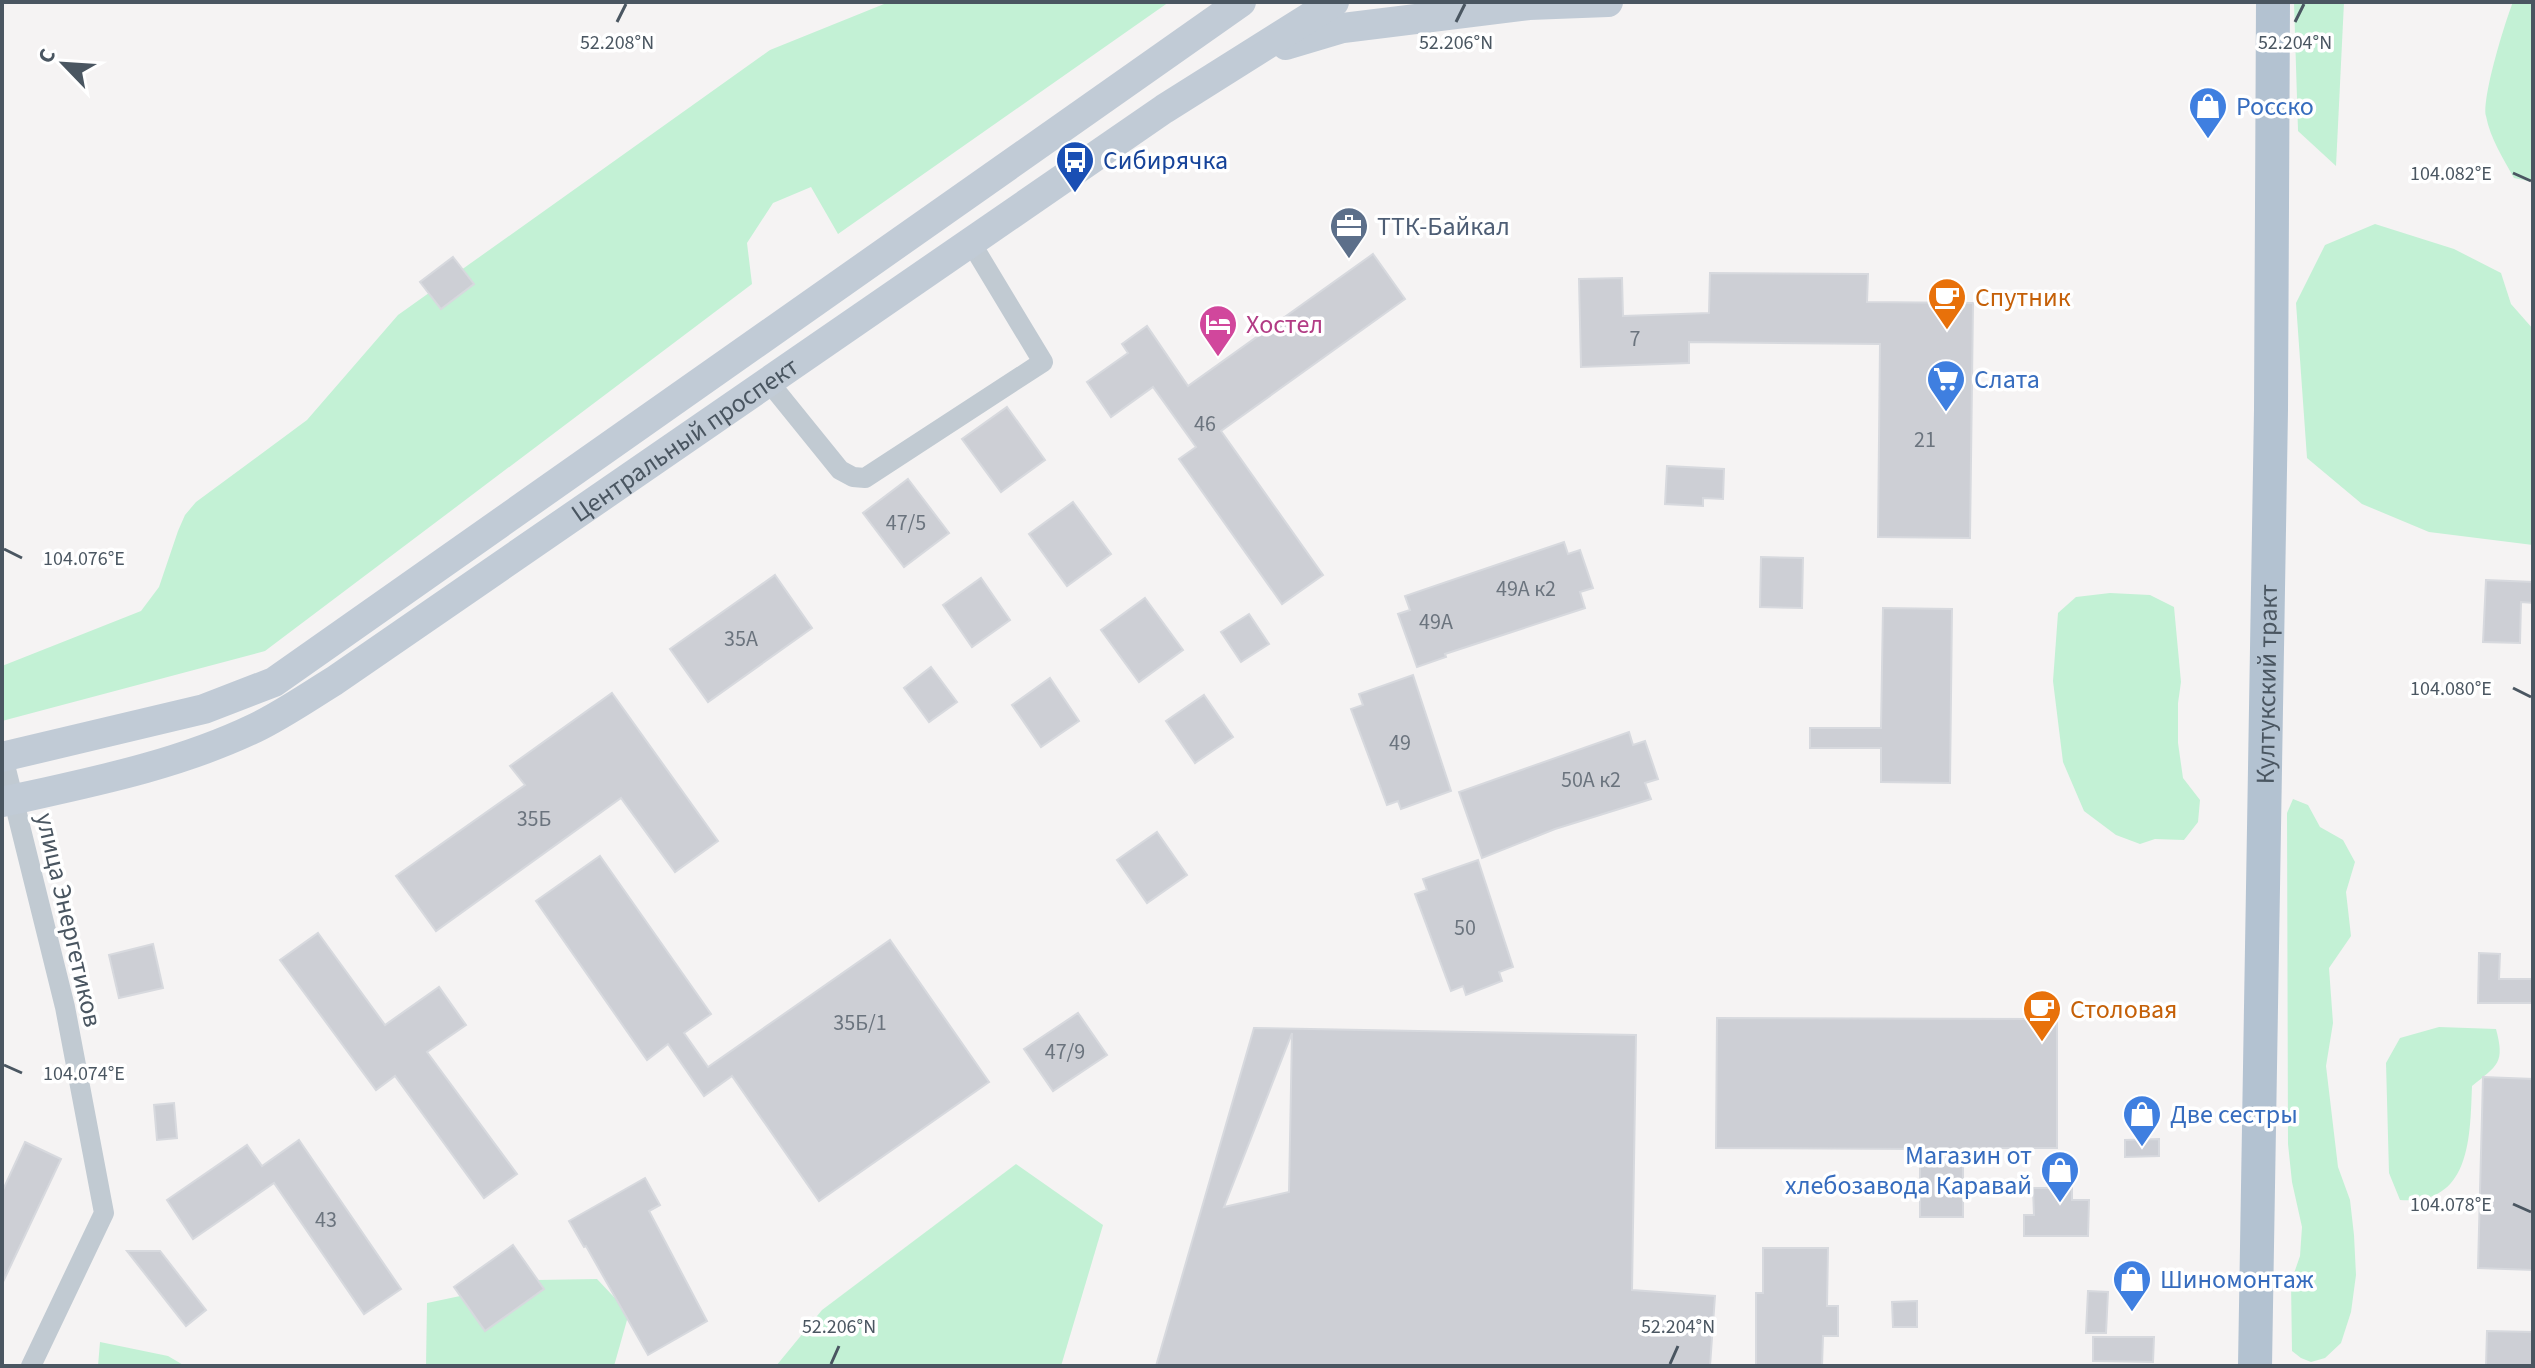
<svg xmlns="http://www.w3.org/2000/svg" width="2535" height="1368" viewBox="0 0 2535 1368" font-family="'Source Sans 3',sans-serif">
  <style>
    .green { fill: #c3f1d5 }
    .building { fill: #cdcfd5; stroke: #d7d9de; stroke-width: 2; fill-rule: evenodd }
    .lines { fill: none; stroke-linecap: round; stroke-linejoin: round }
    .minor { stroke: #c1cad2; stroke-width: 20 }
    .secondary { stroke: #c1cbd6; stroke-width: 30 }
    .primary { stroke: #b3c2d1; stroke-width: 34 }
    .ticks { fill: none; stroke: #4a5661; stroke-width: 3 }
    .labels { text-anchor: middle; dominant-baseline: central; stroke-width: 7; stroke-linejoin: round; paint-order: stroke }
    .number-label { font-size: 22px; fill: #6b747e }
    .shop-label { font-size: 26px; fill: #366cbe; stroke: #fff; text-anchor: start }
    .transit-label { font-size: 26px; fill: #164399; stroke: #fff; text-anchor: start }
    .service-label { font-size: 26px; fill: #4e5e75; stroke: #fff; text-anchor: start }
    .food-label { font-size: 26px; fill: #c56008; stroke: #fff; text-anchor: start }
    .hotel-label { font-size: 26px; fill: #b23c85; stroke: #fff; text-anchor: start }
    .street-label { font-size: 26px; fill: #4a5661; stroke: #fff }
    .ticks-label { font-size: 20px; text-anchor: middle; fill: #4a5661; stroke: #fff; stroke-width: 7; stroke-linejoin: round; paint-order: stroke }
  </style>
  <rect width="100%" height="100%" fill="#f5f3f3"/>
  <g class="green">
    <path d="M889 2H1169L838 234 811 187 773 203 747 243 752 284 265 651 2 721V666L141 611 159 587 178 531 185 515 196 502 307 420 398 315 770 50Z"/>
    <path d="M2294 2H2344L2336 166 2298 131Z"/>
    <path d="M2513 2H2533V182L2514 178C2504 160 2490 138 2486 116 2482 97 2505 22 2513 2Z"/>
    <path d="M2375 224 2454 249 2501 273 2511 304 2533 329V545L2429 532 2362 504 2307 458 2296 303 2325 245Z"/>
    <path d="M2110 593 2150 595 2174 607 2181 682 2178 703V743L2183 778 2200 800 2198 822 2184 840 2155 839 2140 844 2116 835 2084 811 2063 762 2053 681 2058 613 2076 597Z"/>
    <path d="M2293 799 2308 805 2320 827 2343 840 2355 862 2346 892 2351 936 2329 968 2333 1023 2326 1066 2338 1167 2350 1200 2354 1235 2356 1275 2351 1312 2341 1343 2325 1358 2311 1362 2301 1358 2292 1351 2291 1282 2300 1256 2302 1227 2292 1182 2288 1144 2287 813Z"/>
    <path d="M2439 1027 2496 1029C2505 1063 2498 1065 2472 1086 2470 1137 2471 1206 2400 1200L2389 1173 2386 1063 2400 1038Z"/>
    <path d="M1016 1164 1103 1225 1061 1366H776L822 1310Z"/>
    <path d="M597 1279 629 1313 614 1366H426L427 1303 536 1280Z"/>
    <path d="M100 1342 168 1356 185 1366H98Z"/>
  </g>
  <g class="building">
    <path d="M1373 254 1405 299 1221 431 1323 575 1282 604 1179 459 1196 447 1153 387 1111 417 1087 382 1128 353 1122 344 1147 326 1188 386Z"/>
    <path d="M453 257 474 284 441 309 420 282Z"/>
    <path d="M1710 273 1868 274 1867 302 1973 303 1970 538 1878 537 1880 344 1689 342V363L1581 367 1579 279 1622 278 1623 316 1709 313Z"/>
    <path d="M1007 407 1045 460 1001 492 962 439Z"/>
    <path d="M1667 466 1724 469 1723 499 1703 498V506L1665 504Z"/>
    <path d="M908 479 949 533 904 567 863 513Z"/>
    <path d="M1073 502 1111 554 1067 586 1029 534Z"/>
    <path d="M1564 542 1568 554 1580 550 1593 588 1580 592 1585 608 1445 654 1446 657 1417 667 1398 614 1410 610 1405 596Z"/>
    <path d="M1761 557 1803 558 1802 608 1760 607Z"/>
    <path d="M775 575 812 628 708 702 670 649Z"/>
    <path d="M981 578 1010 620 972 647 943 605Z"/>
    <path d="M2486 580 2533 582V603L2521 602 2520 643 2483 642Z"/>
    <path d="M1145 598 1183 650 1139 682 1101 630Z"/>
    <path d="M1883 608 1952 609 1950 783 1881 782V748H1810V728H1881Z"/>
    <path d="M1249 614 1269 644 1241 662 1221 632Z"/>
    <path d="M931 667 957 702 929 722 904 688Z"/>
    <path d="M1413 675 1451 791 1401 809 1398 801 1387 805 1351 709 1363 705 1359 694Z"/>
    <path d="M1050 678 1079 721 1041 747 1012 705Z"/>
    <path d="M612 693 718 841 675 872 621 798 436 931 396 876 525 785 510 766Z"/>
    <path d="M1204 695 1233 737 1195 763 1166 721Z"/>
    <path d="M1629 732 1633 745 1645 741 1658 779 1645 783 1651 799 1555 829 1482 858 1459 792Z"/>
    <path d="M1157 832 1187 875 1147 903 1117 860Z"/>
    <path d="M600 856 711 1014 684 1033 708 1067 890 940 989 1082 819 1201 732 1076 704 1096 668 1044 647 1060 536 901Z"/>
    <path d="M1478 860 1513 967 1499 972 1502 981 1466 995 1463 986 1451 991 1415 894 1427 890 1423 879Z"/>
    <path d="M318 933 385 1025 439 987 466 1025 427 1052 517 1174 484 1198 395 1076 376 1090 280 960Z"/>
    <path d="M153 944 163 988 119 998 109 955Z"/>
    <path d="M2479 953 2500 954 2499 979H2533L2532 1003H2478Z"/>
    <path d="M1078 1013 1107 1055 1053 1091 1024 1049Z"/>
    <path d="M1717 1018 2057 1019V1148H1963V1217H1920V1149L1716 1148Z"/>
    <path d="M1254 1028 1636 1035 1632 1290 1715 1296 1710 1366H1156ZM1292 1033 1289 1192 1224 1207Z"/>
    <path d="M2483 1077 2533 1079V1270L2478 1268Z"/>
    <path d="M174 1103 177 1138 157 1140 154 1105Z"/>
    <path d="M2159 1139V1156L2125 1157V1140Z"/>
    <path d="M299 1140 401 1289 364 1314 274 1183 193 1239 167 1200 247 1145 262 1166Z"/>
    <path d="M25 1142 61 1159 2 1284V1192Z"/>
    <path d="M645 1178 660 1205 649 1211 707 1321 648 1355 586 1246 584 1247 569 1221Z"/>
    <path d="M2033 1188H2072V1200H2089L2088 1236H2024V1215H2034Z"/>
    <path d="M513 1245 544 1289 485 1331 454 1287Z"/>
    <path d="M1763 1248H1828L1827 1306H1838V1336H1823L1822 1366H1756V1293H1763Z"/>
    <path d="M127 1251H160L206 1310 186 1326Z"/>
    <path d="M2088 1291 2108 1292 2106 1333H2086Z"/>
    <path d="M1917 1301V1327H1893L1892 1302Z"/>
    <path d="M2487 1331 2533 1332V1366H2486Z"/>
    <path d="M2093 1337H2154L2153 1362 2093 1361Z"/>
  </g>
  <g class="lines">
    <g class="minor">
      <path d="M768 381 840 470 853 477 865 478 1043 362 970 241"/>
      <path d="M3 757 65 1007 104 1213 31 1366"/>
    </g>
    <g class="secondary">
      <path d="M1286 45 1343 28 1529 5 1608 2"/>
      <path d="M2 757 204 709 274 682 1241 2"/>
      <path id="s1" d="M2 802C87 783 176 766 255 728 282 715 308 697 334 681L1164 109 1334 2"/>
    </g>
    <path class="primary" id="s2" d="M2255 1366 2271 410 2273 2"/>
  </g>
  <path class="ticks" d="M617 22 626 4M1456 22 1465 4M2295 22 2304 4M2513 173 2531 181M4 549 22 558M2513 688 2531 697M4 1065 22 1073M2513 1204 2531 1212M831 1364 839 1346M1670 1364 1678 1346"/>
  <defs>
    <g id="shop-pin" transform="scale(2)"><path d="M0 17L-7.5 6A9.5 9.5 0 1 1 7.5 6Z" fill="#3f7fe0" stroke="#fff"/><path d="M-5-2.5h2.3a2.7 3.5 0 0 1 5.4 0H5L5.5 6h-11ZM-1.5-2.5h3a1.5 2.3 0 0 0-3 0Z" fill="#fff"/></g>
    <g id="bus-pin" transform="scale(2)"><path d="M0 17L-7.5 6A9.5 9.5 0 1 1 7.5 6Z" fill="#1a4fb4" stroke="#fff"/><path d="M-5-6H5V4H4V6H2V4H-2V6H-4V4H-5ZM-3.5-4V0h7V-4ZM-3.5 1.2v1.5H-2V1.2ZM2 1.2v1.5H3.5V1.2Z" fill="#fff"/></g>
    <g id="office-pin" transform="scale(2)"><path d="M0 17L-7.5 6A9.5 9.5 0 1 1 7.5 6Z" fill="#5c6f8a" stroke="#fff"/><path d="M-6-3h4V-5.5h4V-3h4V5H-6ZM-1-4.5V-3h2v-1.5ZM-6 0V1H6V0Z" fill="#fff"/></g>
    <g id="cafe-pin" transform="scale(2)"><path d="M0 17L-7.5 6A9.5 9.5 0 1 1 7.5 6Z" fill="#e8710a" stroke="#fff"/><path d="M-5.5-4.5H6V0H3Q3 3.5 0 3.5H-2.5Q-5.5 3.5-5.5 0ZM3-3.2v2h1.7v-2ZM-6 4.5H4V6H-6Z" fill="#fff"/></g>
    <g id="hotel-pin" transform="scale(2)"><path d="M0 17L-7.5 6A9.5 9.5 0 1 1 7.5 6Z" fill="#d1479c" stroke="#fff"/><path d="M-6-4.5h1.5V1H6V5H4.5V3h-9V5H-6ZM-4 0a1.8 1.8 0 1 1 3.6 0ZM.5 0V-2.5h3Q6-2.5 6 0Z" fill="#fff"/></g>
    <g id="supermarket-pin" transform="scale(2)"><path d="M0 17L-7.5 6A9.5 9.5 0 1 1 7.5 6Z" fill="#3f7fe0" stroke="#fff"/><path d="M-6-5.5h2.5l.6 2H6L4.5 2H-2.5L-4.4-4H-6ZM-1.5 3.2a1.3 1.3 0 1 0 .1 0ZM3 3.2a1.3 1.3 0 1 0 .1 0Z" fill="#fff"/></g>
  </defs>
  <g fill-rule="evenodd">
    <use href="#shop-pin" x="2208" y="106"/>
    <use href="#bus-pin" x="1075" y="160"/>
    <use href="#office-pin" x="1349" y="226"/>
    <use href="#cafe-pin" x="1947" y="297"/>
    <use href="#hotel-pin" x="1218" y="324"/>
    <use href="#supermarket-pin" x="1946" y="379"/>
    <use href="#cafe-pin" x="2042" y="1009"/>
    <use href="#shop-pin" x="2142" y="1114"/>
    <use href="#shop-pin" x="2060" y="1170"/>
    <use href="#shop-pin" x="2132" y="1279"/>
  </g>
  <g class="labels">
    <g class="number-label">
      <text x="1635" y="339">7</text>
      <text x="1205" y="424">46</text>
      <text x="1925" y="440">21</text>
      <text x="906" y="523">47/5</text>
      <text x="1526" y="589">49А к2</text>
      <text x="1436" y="622">49А</text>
      <text x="741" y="639">35А</text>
      <text x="1400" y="743">49</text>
      <text x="1591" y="780">50А к2</text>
      <text x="534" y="819">35Б</text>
      <text x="1465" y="928">50</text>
      <text x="860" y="1023">35Б/1</text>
      <text x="1065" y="1052">47/9</text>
      <text x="326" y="1220">43</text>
    </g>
    <g class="shop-label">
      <text x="2236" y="106">Росско</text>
      <text x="1974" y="379">Слата</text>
      <text x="2170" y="1114">Две сестры</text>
      <text x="2032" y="1155" text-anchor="end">Магазин от<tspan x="2032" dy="30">хлебозавода Каравай</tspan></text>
      <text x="2160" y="1279">Шиномонтаж</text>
    </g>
    <g class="transit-label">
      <text x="1103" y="160">Сибирячка</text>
    </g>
    <g class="service-label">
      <text x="1377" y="226">ТТК-Байкал</text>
    </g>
    <g class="food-label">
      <text x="1975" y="297">Спутник</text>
      <text x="2070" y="1009">Столовая</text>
    </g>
    <g class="hotel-label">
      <text x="1246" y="324">Хостел</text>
    </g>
    <g class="street-label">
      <text stroke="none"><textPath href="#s1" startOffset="782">Центральный проспект</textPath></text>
      <text stroke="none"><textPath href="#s2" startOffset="682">Култукский тракт</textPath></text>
      <text transform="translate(69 920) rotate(77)">улица Энергетиков</text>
    </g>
  </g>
  <g class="ticks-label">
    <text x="617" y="49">52.208°N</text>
    <text x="1456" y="49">52.206°N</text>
    <text x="2295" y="49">52.204°N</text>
    <text x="2451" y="180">104.082°E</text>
    <text x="84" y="565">104.076°E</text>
    <text x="2451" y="695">104.080°E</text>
    <text x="84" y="1080">104.074°E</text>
    <text x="2451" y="1211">104.078°E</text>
    <text x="839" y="1333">52.206°N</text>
    <text x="1678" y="1333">52.204°N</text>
  </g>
  <rect width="2535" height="1368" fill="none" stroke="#4a5661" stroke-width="8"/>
  <g transform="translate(64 64) rotate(295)" stroke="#ffffff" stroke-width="6" paint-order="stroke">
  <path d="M0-6L14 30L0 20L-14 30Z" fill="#4a5661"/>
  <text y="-12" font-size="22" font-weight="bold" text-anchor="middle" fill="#4a5661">С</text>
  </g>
</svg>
